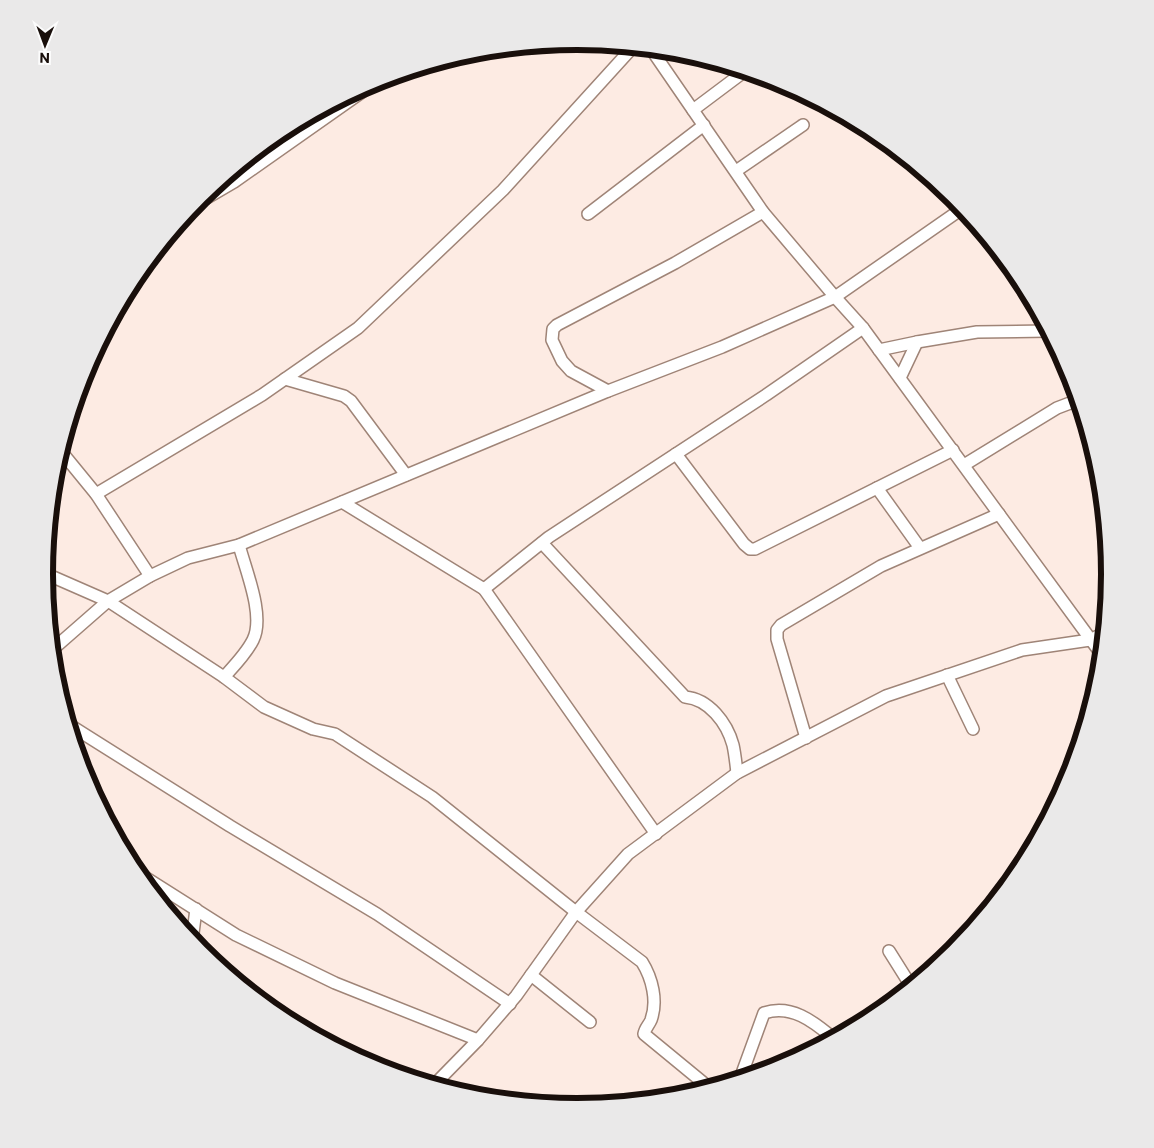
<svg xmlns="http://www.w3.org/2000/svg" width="1154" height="1148" viewBox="0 0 1154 1148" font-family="Commissioner,sans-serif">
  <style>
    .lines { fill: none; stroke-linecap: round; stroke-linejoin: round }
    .street-casing { stroke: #9f8477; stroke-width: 14 }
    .street { stroke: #fff; stroke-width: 11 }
    .rim { fill: none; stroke: #190f0b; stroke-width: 6 }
  </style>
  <rect width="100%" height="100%" fill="#fdebe3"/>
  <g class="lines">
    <g class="street-casing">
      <g id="street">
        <path d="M651 49 763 212 835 297 863 328 1102 655"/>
        <path d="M693 110 745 71"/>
        <path d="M736 171 803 125"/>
        <path d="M193 206 234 182 379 80"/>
        <path d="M588 214 704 125"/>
        <path d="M879 350 917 342 977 332 1048 331"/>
        <path d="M900 378 917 342"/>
        <path d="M285 379 344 396 351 401 406 475"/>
        <path d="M608 391 571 371 562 361 552 340 553 329 557 325 675 263 763 212"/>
        <path d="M60 450 96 494 150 576"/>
        <path d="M676 454 744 544 750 549H755L953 450"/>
        <path d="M964 465 1057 408 1078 400"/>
        <path d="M877 488 920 548"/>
        <path d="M96 494 262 395 358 328 503 190 633 47"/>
        <path d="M342 502 484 589 549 537 766 395 863 328"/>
        <path d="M542 543 685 697C709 699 727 723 733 745 735 754 736 764 737 773"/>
        <path d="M44 573 108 601 224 677 264 707 313 729 335 734 432 797 576 912 642 962C652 978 658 1001 651 1020 649 1025 645 1028 644 1034L706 1085 711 1087"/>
        <path d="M484 589 656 834"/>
        <path d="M52 650 108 601 150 576 188 558 239 545 608 391 722 347 835 297 963 208"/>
        <path d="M947 675 973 729"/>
        <path d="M224 677C234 666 246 654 253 640 265 616 246 571 239 545"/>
        <path d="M68 724 230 826 377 914 510 1004"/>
        <path d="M806 738 777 639V630L781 625 881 566 999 514"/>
        <path d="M135 871 236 935 335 983 478 1040"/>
        <path d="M192 941 196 909"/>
        <path d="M889 951 911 986"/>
        <path d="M531 975 590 1022"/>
        <path d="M740 1079 764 1013C791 1004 813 1021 833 1038"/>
        <path d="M434 1085 478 1040 516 996 576 912 628 854 737 773 886 696 1022 650 1090 640 1104 633"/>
      </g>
    </g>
    <use href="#street" class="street"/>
  </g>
  <path d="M0 0H1154V1148H0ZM53 574a524 524 0 1 1 1048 0a524 524 0 1 1-1048 0Z" fill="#eae9e9" fill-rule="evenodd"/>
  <path class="rim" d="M53 574a524 524 0 1 1 1048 0a524 524 0 1 1-1048 0Z"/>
  <g transform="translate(45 45) rotate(181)" stroke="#fcfcfc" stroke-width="4" paint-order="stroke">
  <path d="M0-4L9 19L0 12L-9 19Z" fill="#190f0b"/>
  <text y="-8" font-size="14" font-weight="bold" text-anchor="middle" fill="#190f0b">N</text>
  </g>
</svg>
